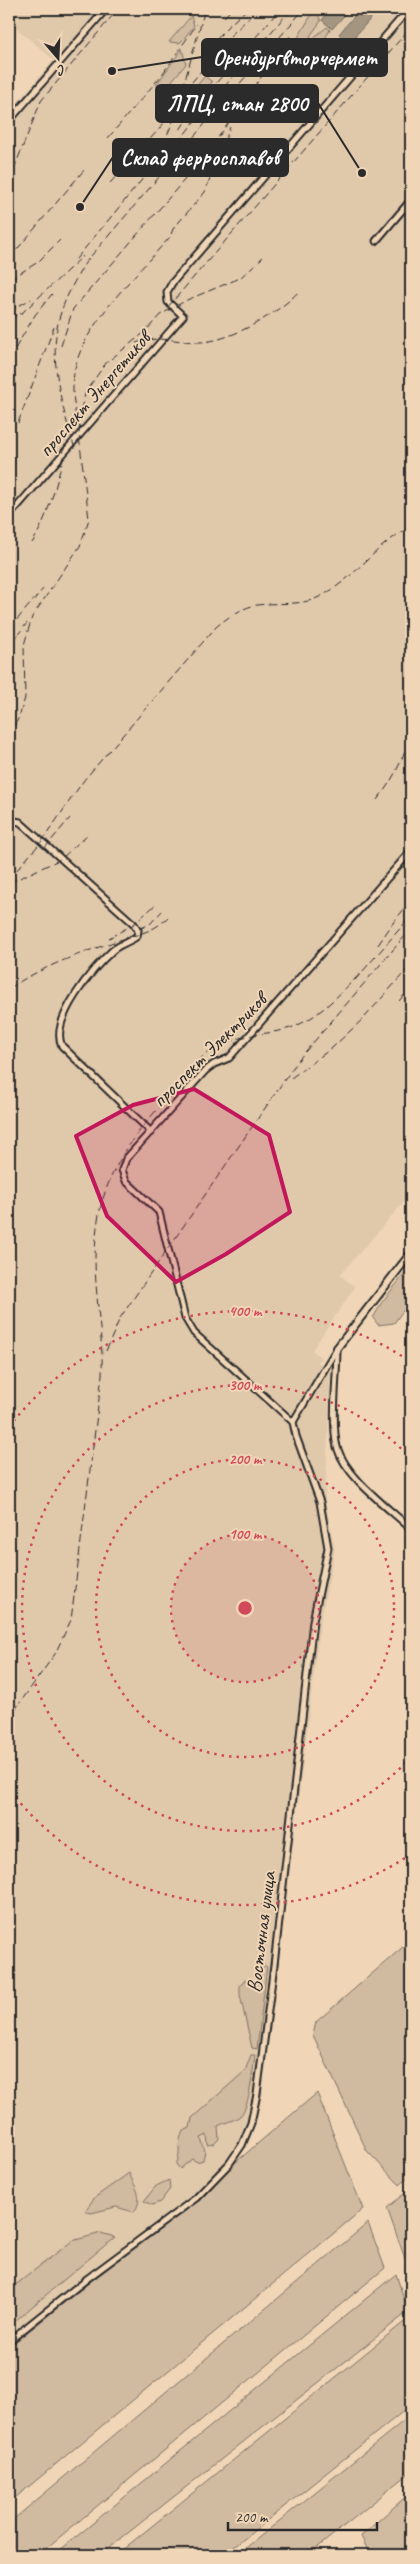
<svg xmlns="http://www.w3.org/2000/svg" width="420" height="2564" viewBox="0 0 420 2564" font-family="Caveat,sans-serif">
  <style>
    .built { fill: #e0c8ab }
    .green { fill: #d0baa0; stroke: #7e7266 }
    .water { fill: #a49581; stroke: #746b5f }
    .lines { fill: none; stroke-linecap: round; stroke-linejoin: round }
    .minor-casing { stroke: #2b2b2b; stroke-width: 9 }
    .tertiary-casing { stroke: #2b2b2b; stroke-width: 10 }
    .minor { stroke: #f0d6b7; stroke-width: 5 }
    .tertiary { stroke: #f0d6b7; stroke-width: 6 }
    .rail { stroke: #2b2b2b; stroke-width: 1; stroke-dasharray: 8 4; stroke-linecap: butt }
    .marked { fill: #c2185b; fill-opacity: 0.2; stroke: #c2185b; stroke-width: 4; stroke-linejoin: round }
    .ring { fill: none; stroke: #d1495b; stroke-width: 2.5; stroke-dasharray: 2.5 5 }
    .labels { text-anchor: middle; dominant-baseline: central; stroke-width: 4; stroke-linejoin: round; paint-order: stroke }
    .street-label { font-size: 21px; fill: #2b2b2b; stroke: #f0d6b7 }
    .centre { fill: #d1495b; stroke: #f0d6b7; stroke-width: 2.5 }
    .ring-label { font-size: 15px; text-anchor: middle; font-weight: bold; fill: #d1495b; stroke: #f0d6b7; stroke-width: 4; stroke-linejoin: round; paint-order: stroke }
    .leader { fill: none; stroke: #2b2b2b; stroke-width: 2 }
    .callout-dot { fill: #2b2b2b; stroke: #f0d6b7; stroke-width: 2 }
    .callout { fill: #2b2b2b; stroke: #2b2b2b; stroke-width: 2 }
    .callout-label { font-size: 22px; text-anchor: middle; font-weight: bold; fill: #fff }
  </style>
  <rect width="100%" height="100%" fill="#f0d6b7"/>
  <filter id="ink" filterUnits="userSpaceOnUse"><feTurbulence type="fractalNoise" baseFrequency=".02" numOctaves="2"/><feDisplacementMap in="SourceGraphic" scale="10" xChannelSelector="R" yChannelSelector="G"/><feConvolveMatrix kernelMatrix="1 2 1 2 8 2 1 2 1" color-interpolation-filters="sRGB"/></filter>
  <g filter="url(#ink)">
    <path class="built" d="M17 9H88L94 14 99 9H411V1194L340 1275 355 1287 312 1350 321 1358 318 1362 331 1372 325 1500 335 1549 320 1624 262 2095 252 2135 236 2162 200 2200 94 2279 9 2347V112L54 60 9 22Z"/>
    <g class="green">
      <path d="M315 9H323L318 15 321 21 310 36 313 38 327 27 330 30 317 51 306 42 285 66 282 62 275 61 287 42 291 49Z"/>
      <path d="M191 16 194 26 180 43 169 42Z"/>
      <path d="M182 49 186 64 170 83 158 87 156 85Z"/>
      <path d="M205 76 212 82 191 107 188 104 192 91Z"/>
      <path d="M411 1266V1305L405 1308 394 1323 378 1325 373 1318 382 1302Z"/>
      <path d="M411 1940V2175L400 2185 367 2151 313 2035 316 2022Z"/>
      <path d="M264 1965 267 1967 257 2049 252 2048 240 1995V1986L244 1980 258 1982Z"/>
      <path d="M251 2055H255C253 2068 250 2107 240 2116 234 2121 225 2122 218 2126L219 2139 214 2144 208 2145 207 2135 201 2138 205 2151 203 2160 197 2162 192 2159 180 2169 176 2164C182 2154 176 2145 183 2131L190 2128 192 2118 245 2071Z"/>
      <path d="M317 2093 363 2209 9 2503V2347L94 2279 200 2200 236 2162Z"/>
      <path d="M129 2173C134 2186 145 2197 134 2212L116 2207 91 2213 85 2211 94 2198Z"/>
      <path d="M169 2180 170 2189 160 2202 152 2205 144 2201 156 2186Z"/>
      <path d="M411 2188V2267H408L387 2208Z"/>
      <path d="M368 2223 385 2268 38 2555H9V2523Z"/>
      <path d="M101 2233 115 2237 9 2326V2290L72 2241Z"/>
      <path d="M396 2274 408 2312 100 2555H54Z"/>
      <path d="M409 2318 411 2328V2405L224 2555H116Z"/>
      <path d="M411 2415V2472L308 2555H237Z"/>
      <path d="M411 2492V2555H370L361 2536Z"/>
    </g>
    <g class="water">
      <path d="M331 9H350L332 29 322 20Z"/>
      <path d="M360 9H379L349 43 339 34Z"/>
    </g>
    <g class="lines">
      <g class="minor-casing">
        <g id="minor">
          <path d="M9 121 106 9"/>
          <path d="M376 241 411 200"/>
          <path d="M9 516 183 316 168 302 167 292 172 283 409 9"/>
          <path d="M9 824 15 821 20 822 134 924 138 930 137 936C130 942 120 944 113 950 94 967 49 1020 62 1046L151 1132"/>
          <path d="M337 1348C337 1375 331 1423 337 1447 346 1478 389 1508 411 1529"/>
          <path d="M293 1422 194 1333 185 1318 159 1212 126 1181 122 1170 126 1159 205 1071 214 1064 229 1058 411 851"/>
          <path d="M293 1422 337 1348"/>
          <path d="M9 2341 88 2278 196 2198 229 2164 242 2145 251 2123 257 2094 274 1965 313 1621 328 1548 320 1502 296 1436 293 1422"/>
        </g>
      </g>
      <g class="tertiary-casing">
        <path id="tertiary" d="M337 1348 411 1253"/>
      </g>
      <use href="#minor" class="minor"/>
      <use href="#tertiary" class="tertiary"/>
      <g class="rail">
        <path d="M217 11 218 9"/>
        <path d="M224 17 232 9"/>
        <path d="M202 58 225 29 247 9"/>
        <path d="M184 92 227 39 258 9"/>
        <path d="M180 130 192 111 280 9"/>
        <path d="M108 138 161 76 197 24"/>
        <path d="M163 162 194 122 291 9"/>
        <path d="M9 181 41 101 118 9"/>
        <path d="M110 183 161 127 172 111"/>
        <path d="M9 259 84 170"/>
        <path d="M76 259 155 164 174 119 205 9"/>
        <path d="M9 280 38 262 60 240"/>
        <path d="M167 308 411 27"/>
        <path d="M9 311 31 299"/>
        <path d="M9 319 22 313 83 256"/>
        <path d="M136 343C158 335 177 342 200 342 230 342 281 312 300 290"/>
        <path d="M61 346 73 309 205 156 291 35"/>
        <path d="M9 359 35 315 52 294"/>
        <path d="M9 401 17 379"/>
        <path d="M76 417C73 399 71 382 76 364 87 321 141 270 170 237L173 229 205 192 230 127"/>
        <path d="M18 423 54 327"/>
        <path d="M75 449C63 411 49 362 58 323 63 301 74 282 85 263L304 9"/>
        <path d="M32 543C48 519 66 459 66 429"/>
        <path d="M9 629 43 589"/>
        <path d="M9 646 27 623"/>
        <path d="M9 736 19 717 25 698 24 645 32 617 80 546 89 519 79 436 80 412 86 391 106 363 145 332 160 315 187 300 240 278 263 257"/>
        <path d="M377 800C394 779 404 758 411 731"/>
        <path d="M404 824 411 816"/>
        <path d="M44 849 70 818"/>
        <path d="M9 879 42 841 84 780 216 627C227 618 238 610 252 606 274 601 296 607 317 598 353 582 375 544 411 527"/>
        <path d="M9 883 61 859 88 834"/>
        <path d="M139 929 150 924 162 911"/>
        <path d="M109 938 134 924 155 905"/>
        <path d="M378 945 395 920 411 901"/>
        <path d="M355 980 411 916"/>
        <path d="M9 989C34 970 83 952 114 942 135 934 152 934 168 917"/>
        <path d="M399 1001 411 987"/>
        <path d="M291 1078 332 1048 365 1017 411 965"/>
        <path d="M106 1351 120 1318 299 1059 411 929"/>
        <path d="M9 1718 55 1654 71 1620 102 1375C103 1347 99 1323 97 1296 89 1211 105 1169 160 1106 174 1090 188 1068 205 1055 211 1050 219 1047 225 1044 245 1033 266 1035 287 1029 316 1021 338 995 359 975"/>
      </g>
    </g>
  </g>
  <path class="marked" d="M194 1089 269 1135 290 1212 226 1254 176 1282 107 1216 76 1136 133 1105Z"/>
  <circle cx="245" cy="1608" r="74" fill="#d1495b" fill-opacity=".12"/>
  <g class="ring">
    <circle cx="245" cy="1608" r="74"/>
    <circle cx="245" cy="1608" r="149"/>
    <path d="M411 1757A223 223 0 1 1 411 1459"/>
    <path d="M411 1854A297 297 0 0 1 9 1789M9 1427A297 297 0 0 1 411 1362"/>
  </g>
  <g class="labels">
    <g class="street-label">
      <text transform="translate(94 394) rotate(-49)">проспект Энергетиков</text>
      <text transform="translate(209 1050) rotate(-45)">проспект Электриков</text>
      <text transform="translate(261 1932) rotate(-83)">Восточная улица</text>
    </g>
  </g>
  <circle cx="245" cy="1608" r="8" class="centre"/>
  <g class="ring-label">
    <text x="245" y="1316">400 m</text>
    <text x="245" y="1390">300 m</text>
    <text x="245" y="1464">200 m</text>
    <text x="245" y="1539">100 m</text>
  </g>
  <path class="leader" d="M112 71L202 57M362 173L318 103M80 207L113 157"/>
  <g class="callout-dot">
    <circle cx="112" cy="71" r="5"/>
    <circle cx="362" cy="173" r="5"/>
    <circle cx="80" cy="207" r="5"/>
  </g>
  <g class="callout">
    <rect x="202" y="39" width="185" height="37" rx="5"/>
    <rect x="156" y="85" width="162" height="37" rx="5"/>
    <rect x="113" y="139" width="175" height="37" rx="5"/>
  </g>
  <g class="callout-label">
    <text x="295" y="65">Оренбургвторчермет</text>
    <text x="237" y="111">ЛПЦ, стан 2800</text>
    <text x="200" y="165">Склад ферросплавов</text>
  </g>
  <rect width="420" height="2564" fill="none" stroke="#f0d6b7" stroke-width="30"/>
  <rect x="15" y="15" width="390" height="2534" fill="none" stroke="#2b2b2b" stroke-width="2" filter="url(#ink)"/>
  <g transform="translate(58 58) rotate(161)" stroke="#f0d6b7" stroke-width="4" paint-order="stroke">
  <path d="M0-4L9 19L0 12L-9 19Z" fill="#2b2b2b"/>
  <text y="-8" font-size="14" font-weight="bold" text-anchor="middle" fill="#2b2b2b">С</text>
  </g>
  <path d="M228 2522v8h149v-8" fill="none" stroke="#2b2b2b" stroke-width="2.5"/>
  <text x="235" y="2522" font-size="15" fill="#2b2b2b" stroke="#f0d6b7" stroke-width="4" paint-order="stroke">200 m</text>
</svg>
